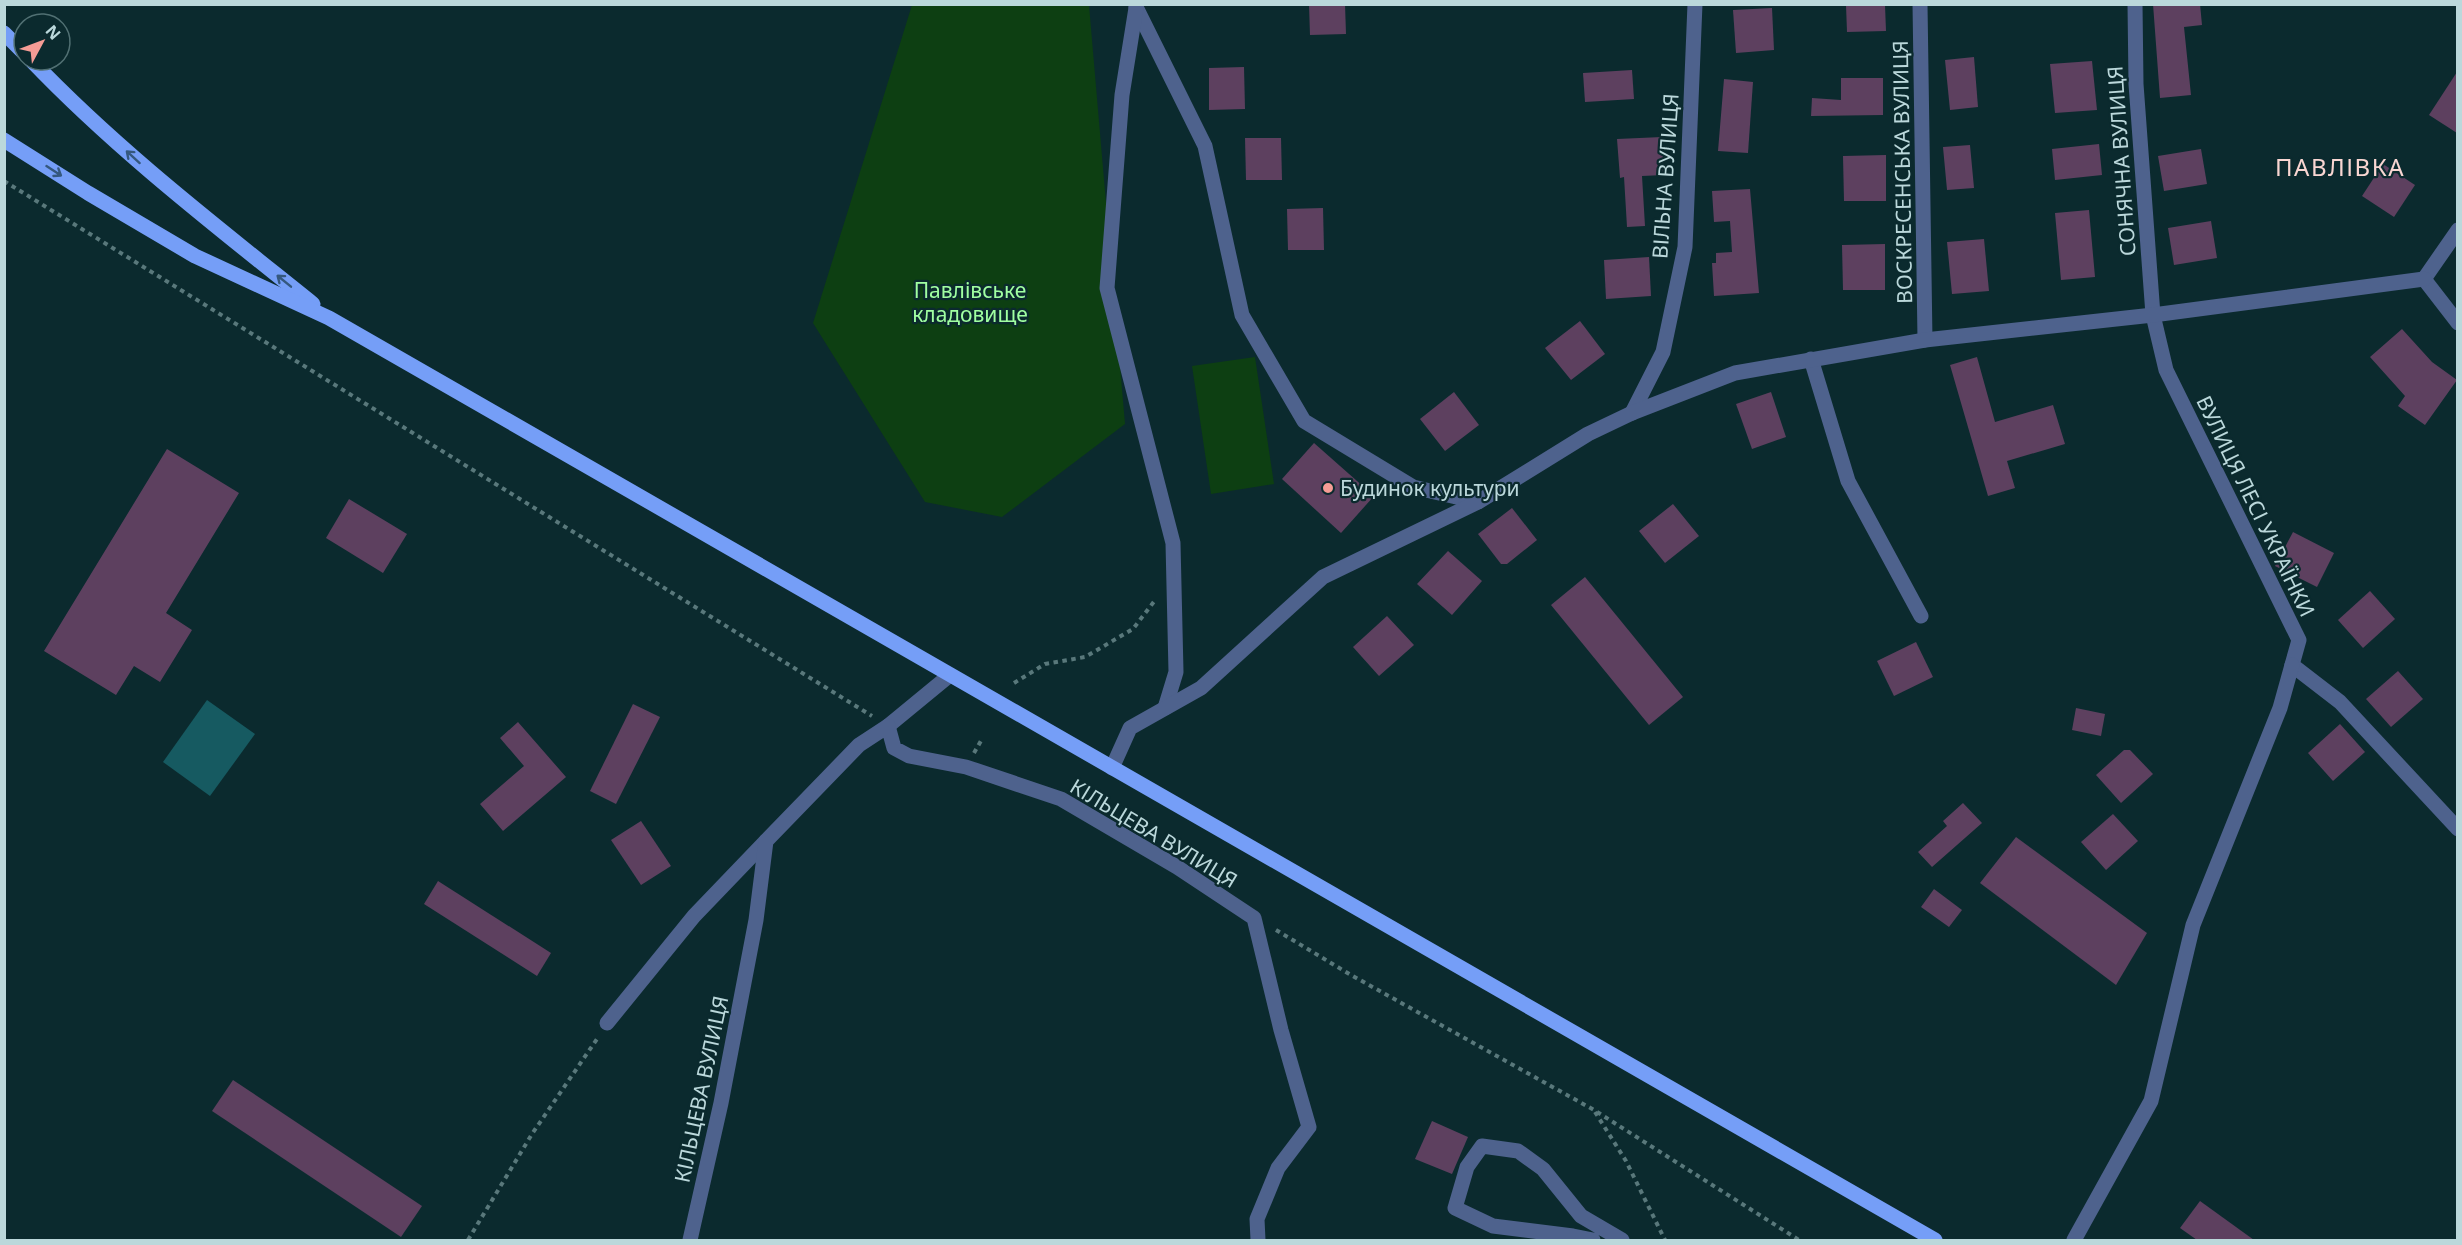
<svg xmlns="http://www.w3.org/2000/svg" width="2462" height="1245" viewBox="0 0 2462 1245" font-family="'Noto Sans',sans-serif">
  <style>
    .green { fill: #0d3f12 }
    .water { fill: #165a61 }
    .building { fill: #5d405f }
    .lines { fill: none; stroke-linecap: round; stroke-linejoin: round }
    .path { stroke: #59787b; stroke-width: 4; stroke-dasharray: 4.5 4.5; stroke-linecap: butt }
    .minor { stroke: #4e628d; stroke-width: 15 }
    .major { stroke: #759ef7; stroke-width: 15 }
    .oneway { stroke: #35587e }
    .poi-dot { fill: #f59c95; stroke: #0b2a2e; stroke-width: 2 }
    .labels { text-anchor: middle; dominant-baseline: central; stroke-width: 4.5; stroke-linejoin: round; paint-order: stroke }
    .street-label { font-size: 21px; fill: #bbd8db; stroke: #0b2a2e }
    .park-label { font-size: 21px; fill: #a0ffa1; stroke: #0b2a2e }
    .poi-label { font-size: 21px; fill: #bbd8db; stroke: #0b2a2e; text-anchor: start }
    .quarter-label { font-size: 24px; letter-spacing: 1.5px; fill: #f9d6d2; stroke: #0b2a2e }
  </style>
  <rect width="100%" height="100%" fill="#0b2a2e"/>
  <g class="green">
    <path d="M912 5H1089L1125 424 1002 517 925 502 813 323Z"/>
    <path d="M1255 357 1274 484 1211 494 1192 366Z"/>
  </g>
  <path class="water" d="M207 700 255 734 210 796 163 762Z"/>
  <g class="building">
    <path d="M1309 4H1345L1346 34 1310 35Z"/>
    <path d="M2153 4H2200L2202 25 2184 27 2191 95 2160 98Z"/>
    <path d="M1846 5H1885L1886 31 1847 32Z"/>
    <path d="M1772 8 1774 50 1736 53 1733 10Z"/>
    <path d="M1974 57 1978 107 1950 110 1945 60Z"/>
    <path d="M2092 61 2097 110 2055 113 2050 64Z"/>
    <path d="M1244 67 1245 109 1209 110V68Z"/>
    <path d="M1632 70 1634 99 1585 102 1583 73Z"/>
    <path d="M2457 72V133L2429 115Z"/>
    <path d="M1841 78H1883V115L1811 116 1812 98 1841 100Z"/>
    <path d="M1724 79 1753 82 1748 153 1718 151Z"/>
    <path d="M1662 137 1664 175 1642 176 1645 226 1627 227 1624 177 1620 178 1617 139Z"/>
    <path d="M1245 138H1281L1282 180H1246Z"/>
    <path d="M2099 144 2102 175 2055 180 2052 149Z"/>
    <path d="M1970 145 1974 188 1947 190 1943 147Z"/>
    <path d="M2201 149 2207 184 2164 191 2158 156Z"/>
    <path d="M1886 155V201H1844L1843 156Z"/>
    <path d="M2383 164 2415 185 2394 217 2362 196Z"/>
    <path d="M1750 189 1759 293 1714 296 1712 263H1716V253L1732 252 1730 221 1714 222 1712 191Z"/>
    <path d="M1323 208 1324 250H1288L1287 209Z"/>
    <path d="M2089 210 2095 277 2061 280 2055 213Z"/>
    <path d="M2211 221 2217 258 2174 265 2168 228Z"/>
    <path d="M1984 239 1989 291 1952 294 1947 242Z"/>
    <path d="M1885 244V290H1843L1842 245Z"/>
    <path d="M1649 257 1651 296 1606 299 1604 260Z"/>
    <path d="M1580 321 1605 354 1571 380 1545 348Z"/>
    <path d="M2402 329 2432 362 2457 380 2425 425 2398 406 2405 396 2370 357Z"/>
    <path d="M1977 357 1995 422 2053 405 2065 444 2007 461 2015 488 1988 496 1950 365Z"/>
    <path d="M1454 392 1479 425 1445 451 1420 419Z"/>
    <path d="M1771 392 1786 437 1752 449 1736 404Z"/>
    <path d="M1314 443 1374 496 1341 533 1282 479Z"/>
    <path d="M167 449 239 493 166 613 192 630 160 682 134 666 116 695 44 651Z"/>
    <path d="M349 499 407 534 383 573 326 538Z"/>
    <path d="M1673 504 1699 536 1665 563 1639 531Z"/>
    <path d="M1512 508 1537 540 1507 564H1501L1478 534Z"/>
    <path d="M2293 532 2334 553 2317 587 2275 566Z"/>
    <path d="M1448 551 1482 581 1452 615 1417 584Z"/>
    <path d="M1585 577 1683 697 1649 725 1551 605Z"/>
    <path d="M2370 591 2395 619 2363 648 2338 620Z"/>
    <path d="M1387 616 1414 645 1379 676 1353 647Z"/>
    <path d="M1916 642 1933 677 1894 696 1877 661Z"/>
    <path d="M2398 671 2423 699 2391 727 2366 699Z"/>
    <path d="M633 704 660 717 616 804 590 791Z"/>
    <path d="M2076 708 2105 714 2101 736 2072 730Z"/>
    <path d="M518 722 566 777 503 831 480 804 524 766 500 738Z"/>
    <path d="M2340 724 2365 752 2333 781 2308 753Z"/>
    <path d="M2124 750H2130L2153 774 2121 803 2096 775Z"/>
    <path d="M1963 803 1982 823 1932 867 1918 852 1947 826 1943 821Z"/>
    <path d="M2113 814 2138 841 2106 870 2081 842Z"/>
    <path d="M641 821 671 866 641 885 611 840Z"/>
    <path d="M2016 837 2147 933 2116 985 1980 883Z"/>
    <path d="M438 881 551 953 537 976 424 904Z"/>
    <path d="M1934 889 1962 910 1949 927 1921 907Z"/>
    <path d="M233 1080 422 1206 401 1237 212 1111Z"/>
    <path d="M1432 1121 1468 1137 1452 1174 1415 1159Z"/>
    <path d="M2200 1201 2254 1240H2197L2180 1228Z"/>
  </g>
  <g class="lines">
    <g class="path">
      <path d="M4 181 872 716"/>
      <path d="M1014 683 1045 664 1085 657 1133 629 1156 599"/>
      <path d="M974 753 982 739"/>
      <path d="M1276 930 1351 975 1594 1110 1799 1240"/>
      <path d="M1595 1112 1626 1161 1665 1240"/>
      <path d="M468 1240 532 1134 599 1036"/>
    </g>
    <g class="minor">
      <path d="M1920 4 1925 340"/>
      <path d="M2135 4 2136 84 2153 315 2166 370 2299 640 2292 665 2340 702 2458 829"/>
      <path d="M1136 7 1205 146 1242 315 1304 421 1413 487 1478 502"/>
      <path d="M1136 8 1122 95 1107 288 1173 543 1176 672 1165 708"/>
      <path d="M2424 279 2458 230"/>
      <path d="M2424 279 2458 323"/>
      <path d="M1811 359 1848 481 1921 616"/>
      <path d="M1632 413 1663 352 1685 247 1695 4"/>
      <path d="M888 726 950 675"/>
      <path d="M1112 768 1130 728 1201 688 1323 577 1478 502 1588 434 1632 413 1735 373 1925 340 2153 315 2424 279"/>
      <path d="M607 1023 694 916 766 841"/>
      <path d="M690 1240 721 1103 756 920 766 841 859 745 888 726 894 748 909 756 966 767 1061 799 1177 867 1254 918 1281 1030 1309 1127 1278 1168 1257 1219 1258 1240"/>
      <path d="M1593 1240 1573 1236 1493 1226 1455 1208 1467 1167 1482 1146 1518 1151 1543 1169 1581 1216 1622 1240"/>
      <path d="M2074 1240 2151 1101 2193 925 2280 708 2292 665"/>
    </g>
    <g class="major">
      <path d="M4 33 24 53"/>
      <path d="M31 60C117 150 216 226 313 304"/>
      <path d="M4 140 88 193 195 256 329 318 1935 1240"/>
    </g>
  </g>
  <defs><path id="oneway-shaft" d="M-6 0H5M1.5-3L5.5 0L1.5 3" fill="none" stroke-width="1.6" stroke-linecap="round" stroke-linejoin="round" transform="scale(1.5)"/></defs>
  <g class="oneway">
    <use href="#oneway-shaft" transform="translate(133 157) rotate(-138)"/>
    <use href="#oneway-shaft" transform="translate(54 171) rotate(33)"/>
    <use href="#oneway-shaft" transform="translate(284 281) rotate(-141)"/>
  </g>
  <circle class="poi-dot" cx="1328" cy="488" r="6"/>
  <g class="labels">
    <g class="street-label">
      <text transform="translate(2121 161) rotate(-94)">СОНЯЧНА ВУЛИЦЯ</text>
      <text transform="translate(1902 172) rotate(-91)">ВОСКРЕСЕНСЬКА ВУЛИЦЯ</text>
      <text transform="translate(1665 176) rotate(-86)">ВІЛЬНА ВУЛИЦЯ</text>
      <text transform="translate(2256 506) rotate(64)">ВУЛИЦЯ ЛЕСІ УКРАЇНКИ</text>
      <text transform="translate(1154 833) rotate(31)">КІЛЬЦЕВА ВУЛИЦЯ</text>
      <text transform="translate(701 1089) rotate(-78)">КІЛЬЦЕВА ВУЛИЦЯ</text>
    </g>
    <g class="park-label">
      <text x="970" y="290">Павлівське<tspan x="970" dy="24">кладовище</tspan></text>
    </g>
    <g class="poi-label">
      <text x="1340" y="488">Будинок культури</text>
    </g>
    <g class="quarter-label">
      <text x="2340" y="166">ПАВЛІВКА</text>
    </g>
  </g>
  <rect width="2462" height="1245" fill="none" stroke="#bbd8db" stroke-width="12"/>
  <g transform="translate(42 42) rotate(49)"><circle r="28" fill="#0b2a2e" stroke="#517073" stroke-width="1.5"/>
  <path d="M0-4.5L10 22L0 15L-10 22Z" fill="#f59c95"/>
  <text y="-9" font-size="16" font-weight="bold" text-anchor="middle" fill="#bbd8db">N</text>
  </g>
</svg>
